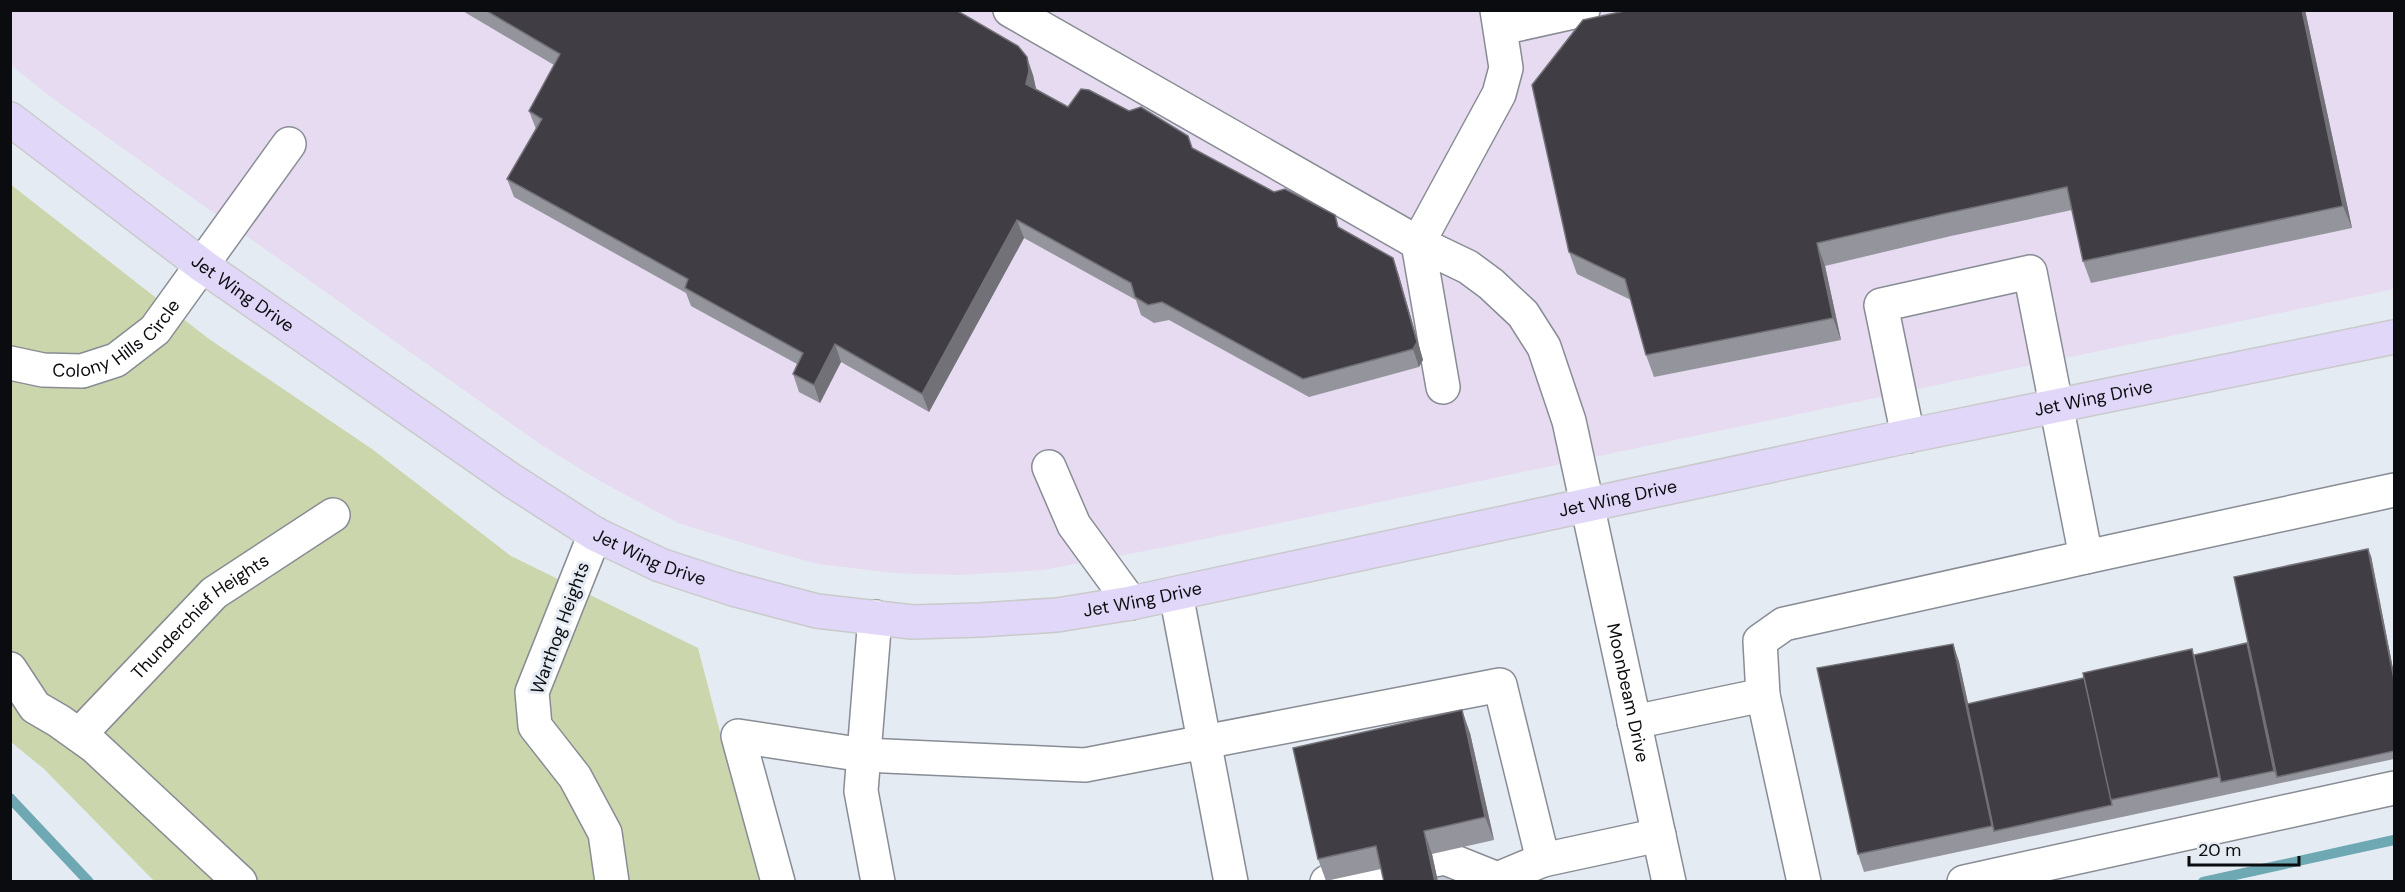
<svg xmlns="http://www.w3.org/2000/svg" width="2405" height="892" viewBox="0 0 2405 892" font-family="'DM Sans',sans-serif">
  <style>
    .commercial { fill: #e6dbf0 }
    .green { fill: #ccd6ac }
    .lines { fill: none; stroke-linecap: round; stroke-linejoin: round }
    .stream { stroke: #6da8b3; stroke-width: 10 }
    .minor-tunnel { stroke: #c4cad1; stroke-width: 33; stroke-dasharray: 33 16; stroke-linecap: butt }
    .minor-casing { stroke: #888c94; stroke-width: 36 }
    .major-casing { stroke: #c9caca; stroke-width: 36 }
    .minor { stroke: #fff; stroke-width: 33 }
    .major { stroke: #e1d7f8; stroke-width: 33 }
    .wall { fill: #93949c }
    .shaded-wall { fill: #727178 }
    .building { fill: #413d44; stroke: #727178; stroke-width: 1.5 }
    .labels { text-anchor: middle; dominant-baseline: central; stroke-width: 6; stroke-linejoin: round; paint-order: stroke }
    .street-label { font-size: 18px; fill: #0b0c0f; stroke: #e5ebf3 }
  </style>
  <rect width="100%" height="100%" fill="#e5ebf3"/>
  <path class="commercial" d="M10 11H2394V289L1161 548 1043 570 960 575 893 573 818 564 756 547 678 523 598 480 537 442 52 98 11 65Z"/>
  <path class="green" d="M10 184 209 339 372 449 511 556 698 648 759 881H154L44 769 11 742Z"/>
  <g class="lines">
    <g class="stream">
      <path d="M10 798 89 882"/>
      <path d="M2203 882 2394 840"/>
    </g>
    <path class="minor-tunnel" d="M1418 882 1448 875"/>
    <g class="minor-casing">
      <g id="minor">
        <path id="s1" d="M1010 10 1418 243 1468 267 1491 284 1523 314 1544 347 1569 421 1669 882"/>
        <path d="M1501 28 1583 10"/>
        <path id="s2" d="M10 363 43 370 82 371 116 360 155 330 289 144"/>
        <path d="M1443 387 1418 243 1499 94 1506 68 1497 10"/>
        <path d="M1049 467 1074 525 1131 603"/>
        <path d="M595 534 532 692 535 726 575 777 605 833 612 882"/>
        <path d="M2086 557 2394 490"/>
        <path d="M1176 594 1231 882"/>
        <path d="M875 617 861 791 878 882"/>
        <path d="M10 669 35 707 59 721 94 746 240 882"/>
        <path d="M1763 695 1804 882"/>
        <path d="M1634 722 1763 695 1760 641 1784 624 2086 557 2030 272 1881 305 1908 436"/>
        <path id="s3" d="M79 735 214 593 333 515"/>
        <path d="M1434 860 1445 858 1495 878"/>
        <path d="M1543 860 1659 835"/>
        <path d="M778 882 738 736 864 755 1085 765 1500 685 1543 860 1490 882"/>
        <path d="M1327 882 1384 870"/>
        <path d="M1964 882 2394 788"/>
      </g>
    </g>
    <g class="major-casing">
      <g id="major">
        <path id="s4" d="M10 119 203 266 511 480 595 534 660 565 733 589 817 611 912 622 980 620 1057 615 1131 603 1908 436 2394 337"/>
      </g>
    </g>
    <use href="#minor" class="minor"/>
    <use href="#major" class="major"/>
  </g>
  <g class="wall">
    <path d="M461 10H956L1033 75 1036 89 1068 107 1192 148 1339 228 1393 258 1399 276 1423 360 1419 367 1309 397 1169 320 1154 323 1141 315 1136 300 1024 238 929 412 841 362 820 403 799 392 793 374 797 364 691 306 686 293 514 197 507 179 536 129 529 111 554 65Z"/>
    <path d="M2305 10 2352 228 2091 283 2083 261 2072 210 1951 236 1825 266 1841 340 1654 377 1646 355 1631 300 1577 274 1569 252Z"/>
    <path d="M2371 556 2394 674V759L1864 872 1858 854 1953 644 1959 662 1968 704 2194 655 2249 651Z"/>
    <path d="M1470 733 1494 840 1432 854 1438 882H1384L1381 869 1326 881 1318 859Z"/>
  </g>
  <g class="shaded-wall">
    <path d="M2302 10H2305L2352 228 2343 206Z"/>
    <path d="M1027 57 1033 75 1036 89 1026 84Z"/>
    <path d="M1017 220 1024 238 929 412 922 394Z"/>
    <path d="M1817 243 1825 266 1841 340 1833 318Z"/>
    <path d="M1393 258 1399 276 1423 360 1419 367 1413 349Z"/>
    <path d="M835 344 841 362 820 403 814 385Z"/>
    <path d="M2368 549 2371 556 2394 674V679Z"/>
    <path d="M2247 643 2251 656 2277 777 2274 771Z"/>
    <path d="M1953 644 1959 662 1996 830 1994 831 1992 826Z"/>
    <path d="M1462 710 1470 733 1494 840 1485 817Z"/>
    <path d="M1424 831 1432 854 1438 882H1435Z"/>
  </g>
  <g class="building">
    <path d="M485 10H956L1018 46 1027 57 1029 71 1026 84 1068 107 1081 89 1089 90 1129 111 1141 107 1188 136 1192 148 1274 192 1285 189 1335 215 1338 227 1393 258 1417 342 1413 349 1303 379 1162 302 1148 305 1135 297 1131 283 1017 220 922 394 835 344 814 385 793 374 803 353 685 288 688 279 507 179 542 119 529 111 560 54Z"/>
    <path d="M1629 10H2302L2343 206 2083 261 2067 187 1943 214 1817 243 1833 318 1646 355 1625 279 1569 252 1532 85 1583 20Z"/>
    <path d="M2368 549 2394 679V751L2277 777 2234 577Z"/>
    <path d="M2247 643 2274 771 2221 782 2194 655Z"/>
    <path d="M1953 644 1992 826 1858 854 1817 668Z"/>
    <path d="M2192 649 2219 777 2110 800 2083 673Z"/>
    <path d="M2084 678 2112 805 1994 831 1967 704Z"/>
    <path d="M1462 710 1485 817 1424 831 1435 882H1384L1376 846 1318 859 1293 748Z"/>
  </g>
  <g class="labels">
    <g class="street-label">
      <text stroke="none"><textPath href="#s4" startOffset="291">Jet Wing Drive</textPath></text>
      <text stroke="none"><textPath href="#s2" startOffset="118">Colony Hills Circle</textPath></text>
      <text stroke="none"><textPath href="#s4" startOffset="2253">Jet Wing Drive</textPath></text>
      <text stroke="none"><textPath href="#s4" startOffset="1767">Jet Wing Drive</textPath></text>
      <text stroke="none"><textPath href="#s4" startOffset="777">Jet Wing Drive</textPath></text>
      <text stroke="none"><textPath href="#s4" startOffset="1281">Jet Wing Drive</textPath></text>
      <text stroke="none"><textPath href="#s3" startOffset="170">Thunderchief Heights</textPath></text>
      <text transform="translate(560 628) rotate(-70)">Warthog Heights</text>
      <text stroke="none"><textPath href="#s1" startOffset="993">Moonbeam Drive</textPath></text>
    </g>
  </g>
  <rect width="2405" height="892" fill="none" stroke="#0b0c0f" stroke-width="24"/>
  <path d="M2189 856v9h110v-9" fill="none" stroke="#0b0c0f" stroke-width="3"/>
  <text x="2198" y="856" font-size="18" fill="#0b0c0f" stroke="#e5ebf3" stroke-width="4.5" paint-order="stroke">20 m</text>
</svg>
